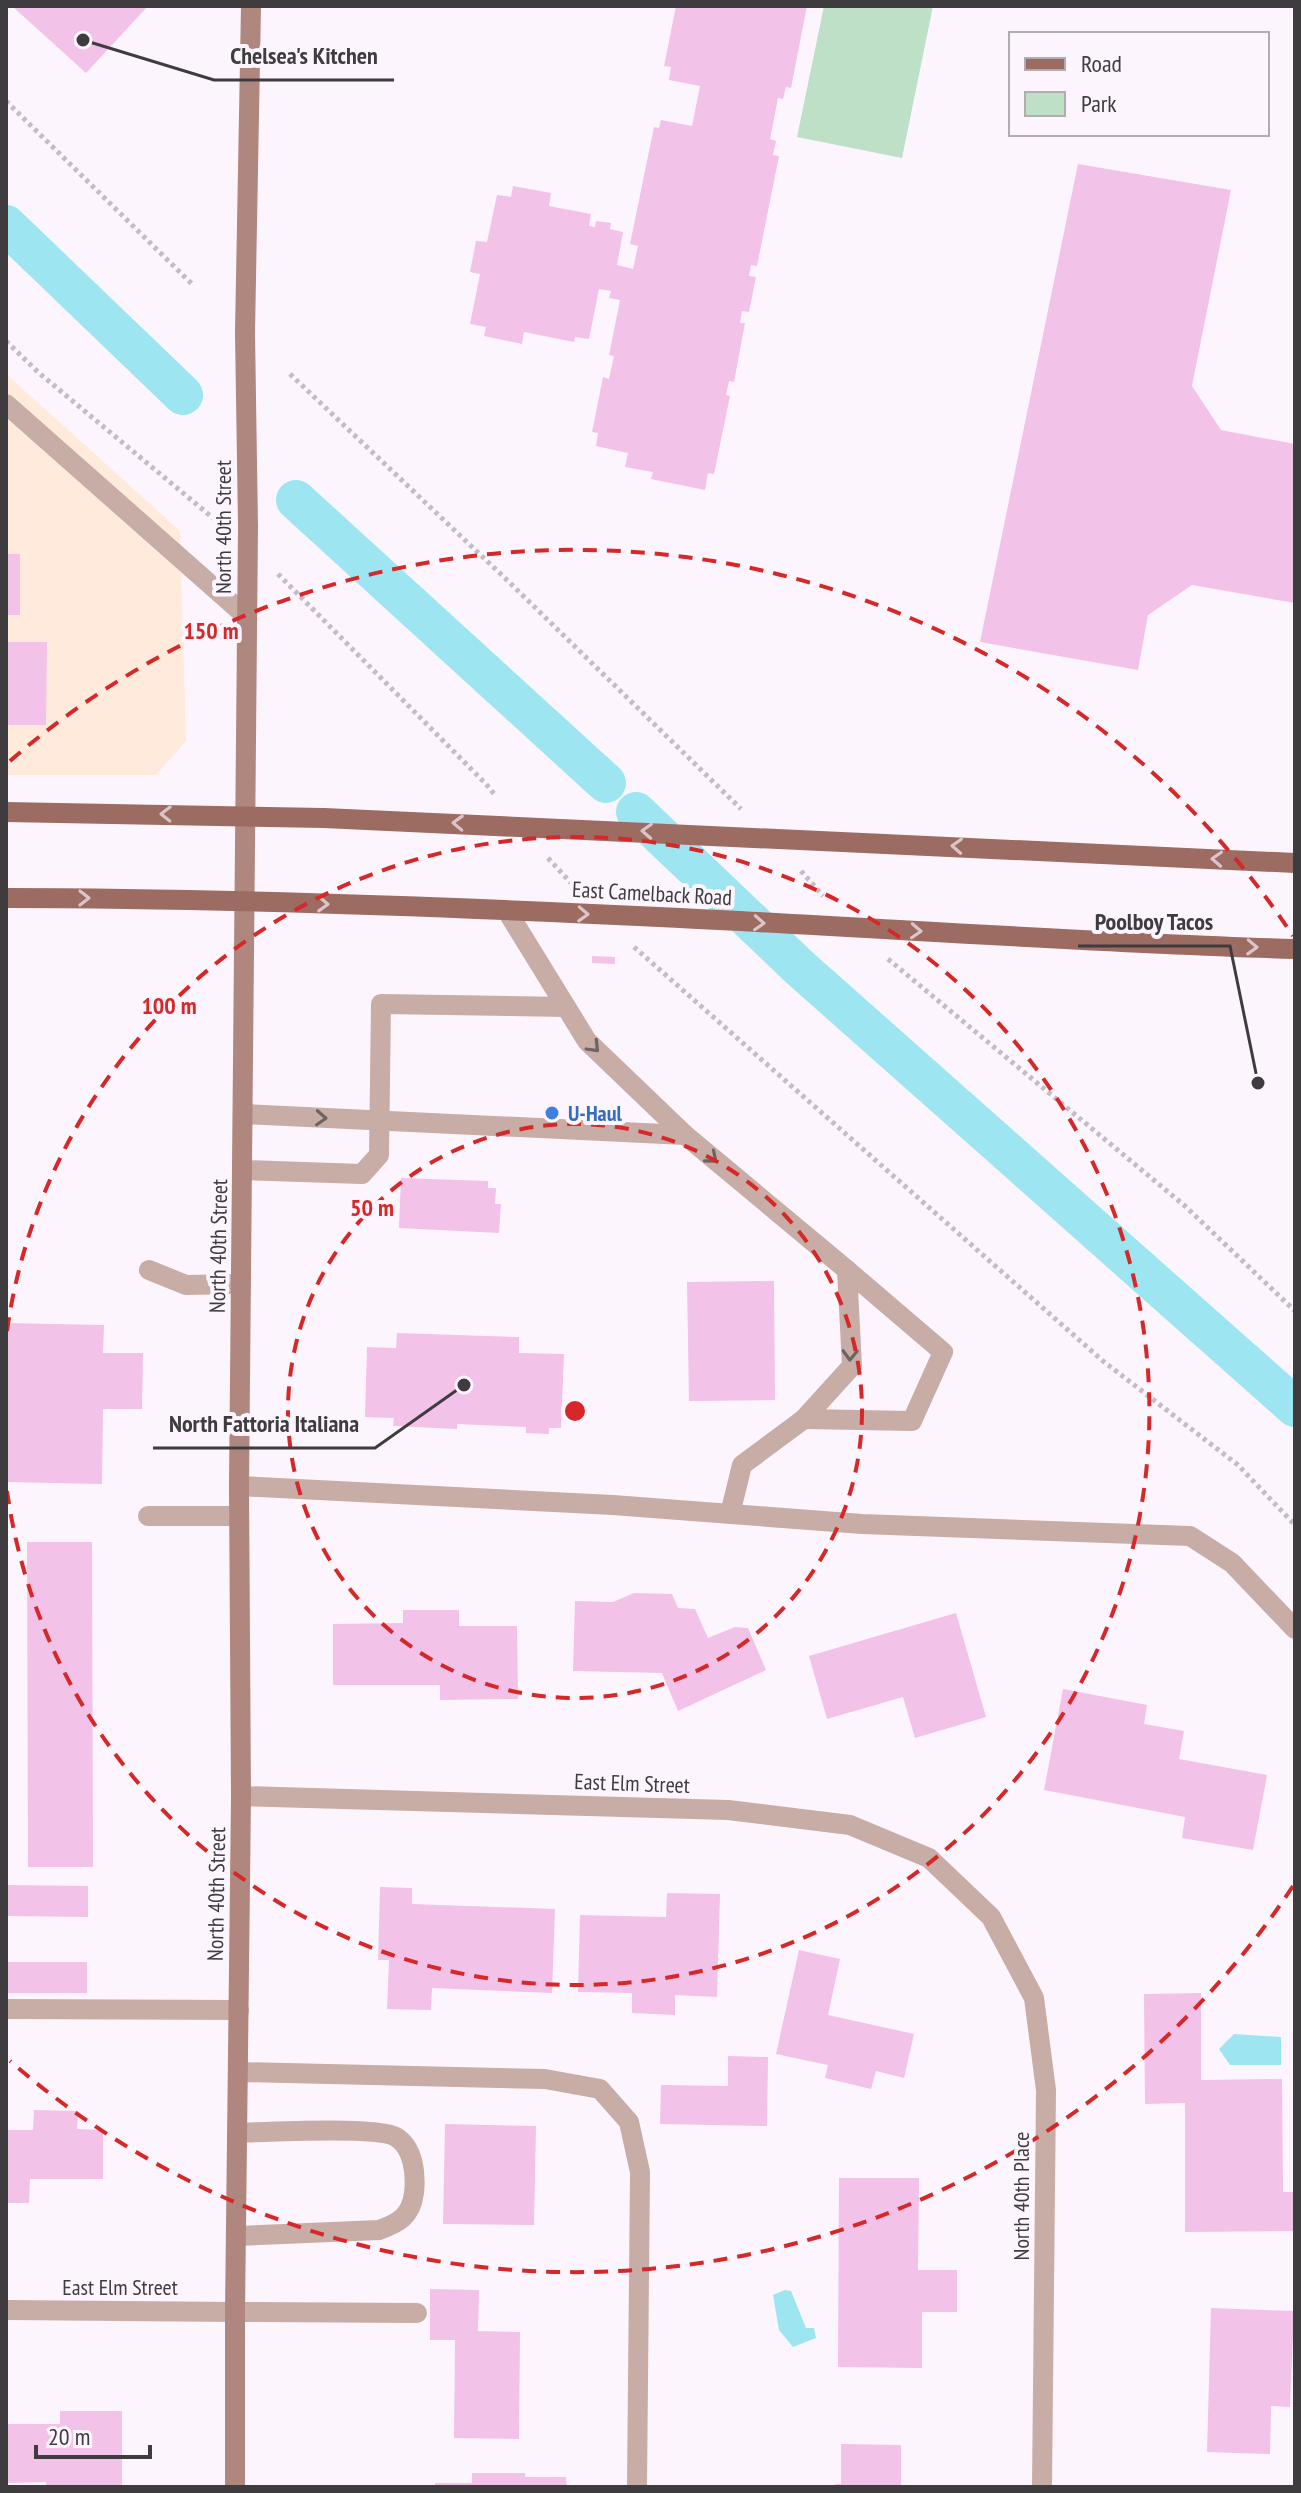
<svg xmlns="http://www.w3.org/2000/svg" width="1301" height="2493" viewBox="0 0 1301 2493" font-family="'PT Sans Narrow',sans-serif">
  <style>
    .commercial { fill: #ffeadc }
    .green { fill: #bde0c6 }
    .water { fill: #9ce5f1 }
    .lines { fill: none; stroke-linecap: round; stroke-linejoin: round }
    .canal { stroke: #9ce5f1; stroke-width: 40 }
    .building { fill: #f2c2e8 }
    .path { stroke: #c4bdc5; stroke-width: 5; stroke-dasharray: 4 4; stroke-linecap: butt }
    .service { stroke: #c8aca6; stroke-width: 20 }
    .minor { stroke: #c8aca6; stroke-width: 20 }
    .secondary { stroke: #af877f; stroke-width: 20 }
    .primary { stroke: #9c6c63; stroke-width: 20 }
    .oneway { stroke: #dbc5c8 }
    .oneway2 { stroke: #6e6363 }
    .ring { fill: none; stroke: #d62828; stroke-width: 4; stroke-dasharray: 14 10 }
    .shop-dot { fill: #3f7fe0; stroke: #fdf5fe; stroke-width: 3 }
    .labels { text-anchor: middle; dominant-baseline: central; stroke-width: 8; stroke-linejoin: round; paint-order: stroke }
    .street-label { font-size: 22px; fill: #3e3c3f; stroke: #fdf5fe }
    .shop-label { font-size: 22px; font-weight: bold; fill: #366cbe; stroke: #fdf5fe; text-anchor: start }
    .centre { fill: #d62828; stroke: #fdf5fe; stroke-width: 4 }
    .ring-label { font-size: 24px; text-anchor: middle; font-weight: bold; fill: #d62828; stroke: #fdf5fe; stroke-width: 8; stroke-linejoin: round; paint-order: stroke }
    .leader { fill: none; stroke: #3e3c3f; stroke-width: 3 }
    .callout-dot { fill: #3e3c3f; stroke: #fdf5fe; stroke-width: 3 }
    .callout-label { font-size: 24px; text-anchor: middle; font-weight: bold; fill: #3e3c3f; stroke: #fdf5fe; stroke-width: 8; stroke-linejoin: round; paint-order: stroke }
  </style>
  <rect width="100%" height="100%" fill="#fdf5fe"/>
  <path class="commercial" d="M6 374 180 531 186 741 156 775H6Z"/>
  <path class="green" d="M824 6H933L902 158 797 137Z"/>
  <g class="water">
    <path d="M1234 2034 1281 2037V2065H1230L1219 2049Z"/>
    <path d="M785 2290 791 2291 806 2328H814L816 2338 793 2347 779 2330 773 2295Z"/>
  </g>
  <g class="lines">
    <g class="canal">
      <path d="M6 225 183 395"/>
      <path d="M296 500 606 783"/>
      <path d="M636 812 800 968 1295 1407"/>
    </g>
  </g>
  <g class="building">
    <path d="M12 6H148L86 73Z"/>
    <path d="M676 6H807L791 88 786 87 783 99 778 98 770 139 776 141 773 155 779 156 757 266 751 265 749 276 756 277 749 312 742 311 740 323H745L734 382 729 381 726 395 730 396 714 474 708 473 705 490 651 479 653 472 625 467 628 453 596 446 598 433 592 432 603 377 609 379 614 356 609 355 620 300 609 298 611 291 599 289 589 339 575 337 574 342 524 332 522 344 484 336 486 327 470 324 480 274 470 272 476 241 487 242 497 195 511 197 513 186 551 193 549 206 591 214 589 226 595 227 596 221 611 223 610 229 623 232 617 265 633 269 638 246 630 244 654 127 659 128 661 120 692 126 700 86 669 80 671 67 664 66Z"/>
    <path d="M1078 164 1231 190 1192 386 1221 430 1295 444V603L1192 585 1148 615 1138 670 980 642Z"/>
    <rect x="6" y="554" width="14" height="61"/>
    <path d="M6 642H47L46 725H6Z"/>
    <path d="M592 956 615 957V964L592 963Z"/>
    <path d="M401 1178 488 1181V1188H496L495 1204H501L499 1233 399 1228Z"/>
    <path d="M774 1281 775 1400 689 1401 687 1282Z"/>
    <path d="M6 1323 104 1325 103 1353H143L142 1409H103L102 1484 6 1482Z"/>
    <path d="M397 1333 519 1337V1353L564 1354 561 1428H549V1434L526 1433V1427L457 1424V1429L393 1426 394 1418 365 1417 367 1347 396 1348Z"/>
    <path d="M27 1542H92L93 1867H28Z"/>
    <path d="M634 1593 672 1594 678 1608 695 1609 708 1638 735 1627 748 1628 766 1670 678 1711 662 1673 573 1671 575 1601 613 1602Z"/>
    <path d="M403 1610H459V1626H517L518 1699 440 1700V1685H333V1624L403 1623Z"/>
    <path d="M956 1613 986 1717 915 1738 903 1697 827 1719 809 1656Z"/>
    <path d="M1063 1689 1147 1705 1144 1724 1184 1731 1179 1759 1267 1775 1253 1850 1182 1838 1185 1817 1044 1790Z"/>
    <path d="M6 1885 88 1886V1917L6 1916Z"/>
    <path d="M380 1887 412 1888V1904L555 1909 552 1993 432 1988 431 2010 387 2009 389 1960H378Z"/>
    <path d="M667 1893 720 1894 717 1997 675 1995V2015L632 2013V1993L578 1992 580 1915 666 1917Z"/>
    <path d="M799 1950 840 1959 828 2015 914 2034 904 2078 876 2071 871 2089 825 2078 828 2065 776 2054Z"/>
    <rect x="6" y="1962" width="81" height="31"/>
    <path d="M1201 1993V2080L1282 2079 1283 2192H1295V2231L1185 2232V2103L1145 2104 1144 1994Z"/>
    <path d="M728 2056 768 2057 767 2126 660 2124 661 2085 728 2086Z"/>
    <path d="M34 2110 78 2111 77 2129 103 2130V2179H30L29 2203H6V2130H33Z"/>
    <path d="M445 2124 536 2126 534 2225 443 2224Z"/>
    <path d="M839 2178H919L918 2270H957V2312H922V2368L838 2367Z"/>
    <path d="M430 2289 479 2290 478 2331 520 2332 519 2439 454 2438 455 2340H430Z"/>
    <path d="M1211 2308 1294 2311 1290 2407 1271 2406 1270 2454 1207 2452Z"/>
    <path d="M60 2411H122V2487H46V2482L6 2483V2424H60Z"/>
    <path d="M841 2444 901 2445V2487H835V2484H841Z"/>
    <path d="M472 2473H525V2477H566L567 2487H435V2483H472Z"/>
  </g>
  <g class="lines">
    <g class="path">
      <path d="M6 101 193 285"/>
      <path d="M6 341 39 373 219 523"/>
      <path d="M290 374 508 581 741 809"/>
      <path d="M278 574 486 784 495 795"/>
      <path d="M548 858 571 883"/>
      <path d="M801 871 823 896"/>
      <path d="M634 947 1103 1361 1238 1465 1295 1525"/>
      <path d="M888 959 1185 1206 1295 1311"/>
    </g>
    <g class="service">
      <path d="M6 404 247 617"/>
      <path d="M507 911 587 1041 685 1135"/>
      <path d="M243 1114 685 1135 847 1270 852 1366 804 1419 742 1465 730 1514"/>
      <path d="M243 1170 362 1174 379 1155 381 1004 566 1007"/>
      <path d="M149 1270 186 1285 241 1284"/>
      <path d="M804 1419 912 1421 943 1352 847 1270"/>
      <path d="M239 1486 613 1505 862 1524 1190 1536 1232 1563 1295 1629"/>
      <path d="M148 1516H239"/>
      <path d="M6 2009 239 2010"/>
      <path d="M238 2072 545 2079 600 2089 629 2122 640 2172 637 2487"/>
      <path d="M236 2236 379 2230C399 2223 411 2216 414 2193 416 2175 414 2148 396 2137 378 2126 265 2132 237 2133"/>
      <path d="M235 2312 417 2313"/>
    </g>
    <g class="minor">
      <path d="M241 1796 728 1810 850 1825 929 1858 991 1917 1034 1998 1046 2090 1042 2487"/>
      <path d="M6 2310 235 2312"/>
    </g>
    <path class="secondary" d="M235 2487V2312L241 1796 239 1486 248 526 245 333 251 6"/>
    <g class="primary">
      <path d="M6 812 324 818 1295 863"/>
      <path d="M6 898C231 898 456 907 680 918 885 928 1090 943 1295 949"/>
    </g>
  </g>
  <defs><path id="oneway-chevron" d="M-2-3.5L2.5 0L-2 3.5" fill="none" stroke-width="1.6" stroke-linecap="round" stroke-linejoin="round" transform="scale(2)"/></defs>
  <g class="oneway">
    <use href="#oneway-chevron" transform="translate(166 814) rotate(-179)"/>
    <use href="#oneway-chevron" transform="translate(458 823) rotate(-178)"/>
    <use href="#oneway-chevron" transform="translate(647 831) rotate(-177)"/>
    <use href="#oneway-chevron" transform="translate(957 846) rotate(-177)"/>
    <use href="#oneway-chevron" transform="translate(1217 859) rotate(-177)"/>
    <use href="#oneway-chevron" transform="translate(84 898)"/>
    <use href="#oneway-chevron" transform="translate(323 904) rotate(2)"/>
    <use href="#oneway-chevron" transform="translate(583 914) rotate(2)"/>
    <use href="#oneway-chevron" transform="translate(759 923) rotate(3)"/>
    <use href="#oneway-chevron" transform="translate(916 931) rotate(3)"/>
    <use href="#oneway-chevron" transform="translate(1252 947) rotate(2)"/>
  </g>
  <g class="oneway2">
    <use href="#oneway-chevron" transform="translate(594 1047) rotate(46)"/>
    <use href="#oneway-chevron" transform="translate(321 1118) rotate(3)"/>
    <use href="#oneway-chevron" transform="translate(712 1158) rotate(40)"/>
    <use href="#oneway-chevron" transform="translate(850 1355) rotate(92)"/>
  </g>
  <g class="ring">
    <circle cx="575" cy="1411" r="287"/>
    <path d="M7 1331A574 574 0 1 1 7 1491"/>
    <path d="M1293 1886A861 861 0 0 1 10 2061M10 761A861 861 0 0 1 1293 936"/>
  </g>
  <circle class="shop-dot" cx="552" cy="1113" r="8"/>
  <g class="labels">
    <g class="street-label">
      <text transform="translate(223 527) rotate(-90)">North 40th Street</text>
      <text transform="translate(652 893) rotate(3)">East Camelback Road</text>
      <text transform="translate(218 1246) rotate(-89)">North 40th Street</text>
      <text transform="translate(632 1783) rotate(2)">East Elm Street</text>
      <text transform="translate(216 1894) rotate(-89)">North 40th Street</text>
      <text transform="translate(1021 2196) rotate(-90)">North 40th Place</text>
      <text x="120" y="2287">East Elm Street</text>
    </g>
    <g class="shop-label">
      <text x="568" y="1113">U-Haul</text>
    </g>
  </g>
  <circle cx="575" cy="1411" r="12" class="centre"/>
  <g class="ring-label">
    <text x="211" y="639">150 m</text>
    <text x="169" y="1014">100 m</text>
    <text x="372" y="1216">50 m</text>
  </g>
  <path class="leader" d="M83 40L214 80H394M1258 1083L1230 946H1078M464 1385L375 1448H153"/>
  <g class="callout-dot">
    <circle cx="83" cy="40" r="8"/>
    <circle cx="1258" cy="1083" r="8"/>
    <circle cx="464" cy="1385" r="8"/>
  </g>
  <g class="callout-label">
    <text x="304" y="64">Chelsea's Kitchen</text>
    <text x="1154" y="930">Poolboy Tacos</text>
    <text x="264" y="1432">North Fattoria Italiana</text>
  </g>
  <rect width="1301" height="2493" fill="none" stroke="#3e3c3f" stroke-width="16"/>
  <rect x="1009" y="32" width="260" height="104" fill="#fdf5fe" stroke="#b1abb2" stroke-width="2"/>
  <rect x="1025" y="58" width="40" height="12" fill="#9c6c63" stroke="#b1abb2" stroke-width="2"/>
  <text x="1081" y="72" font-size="24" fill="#3e3c3f">Road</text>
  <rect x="1025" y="92" width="40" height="24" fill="#bde0c6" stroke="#b1abb2" stroke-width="2"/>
  <text x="1081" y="112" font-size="24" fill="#3e3c3f">Park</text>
  <path d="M36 2445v12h114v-12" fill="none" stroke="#3e3c3f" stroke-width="4"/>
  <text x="48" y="2445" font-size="24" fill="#3e3c3f" stroke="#fdf5fe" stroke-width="6" paint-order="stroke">20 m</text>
</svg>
